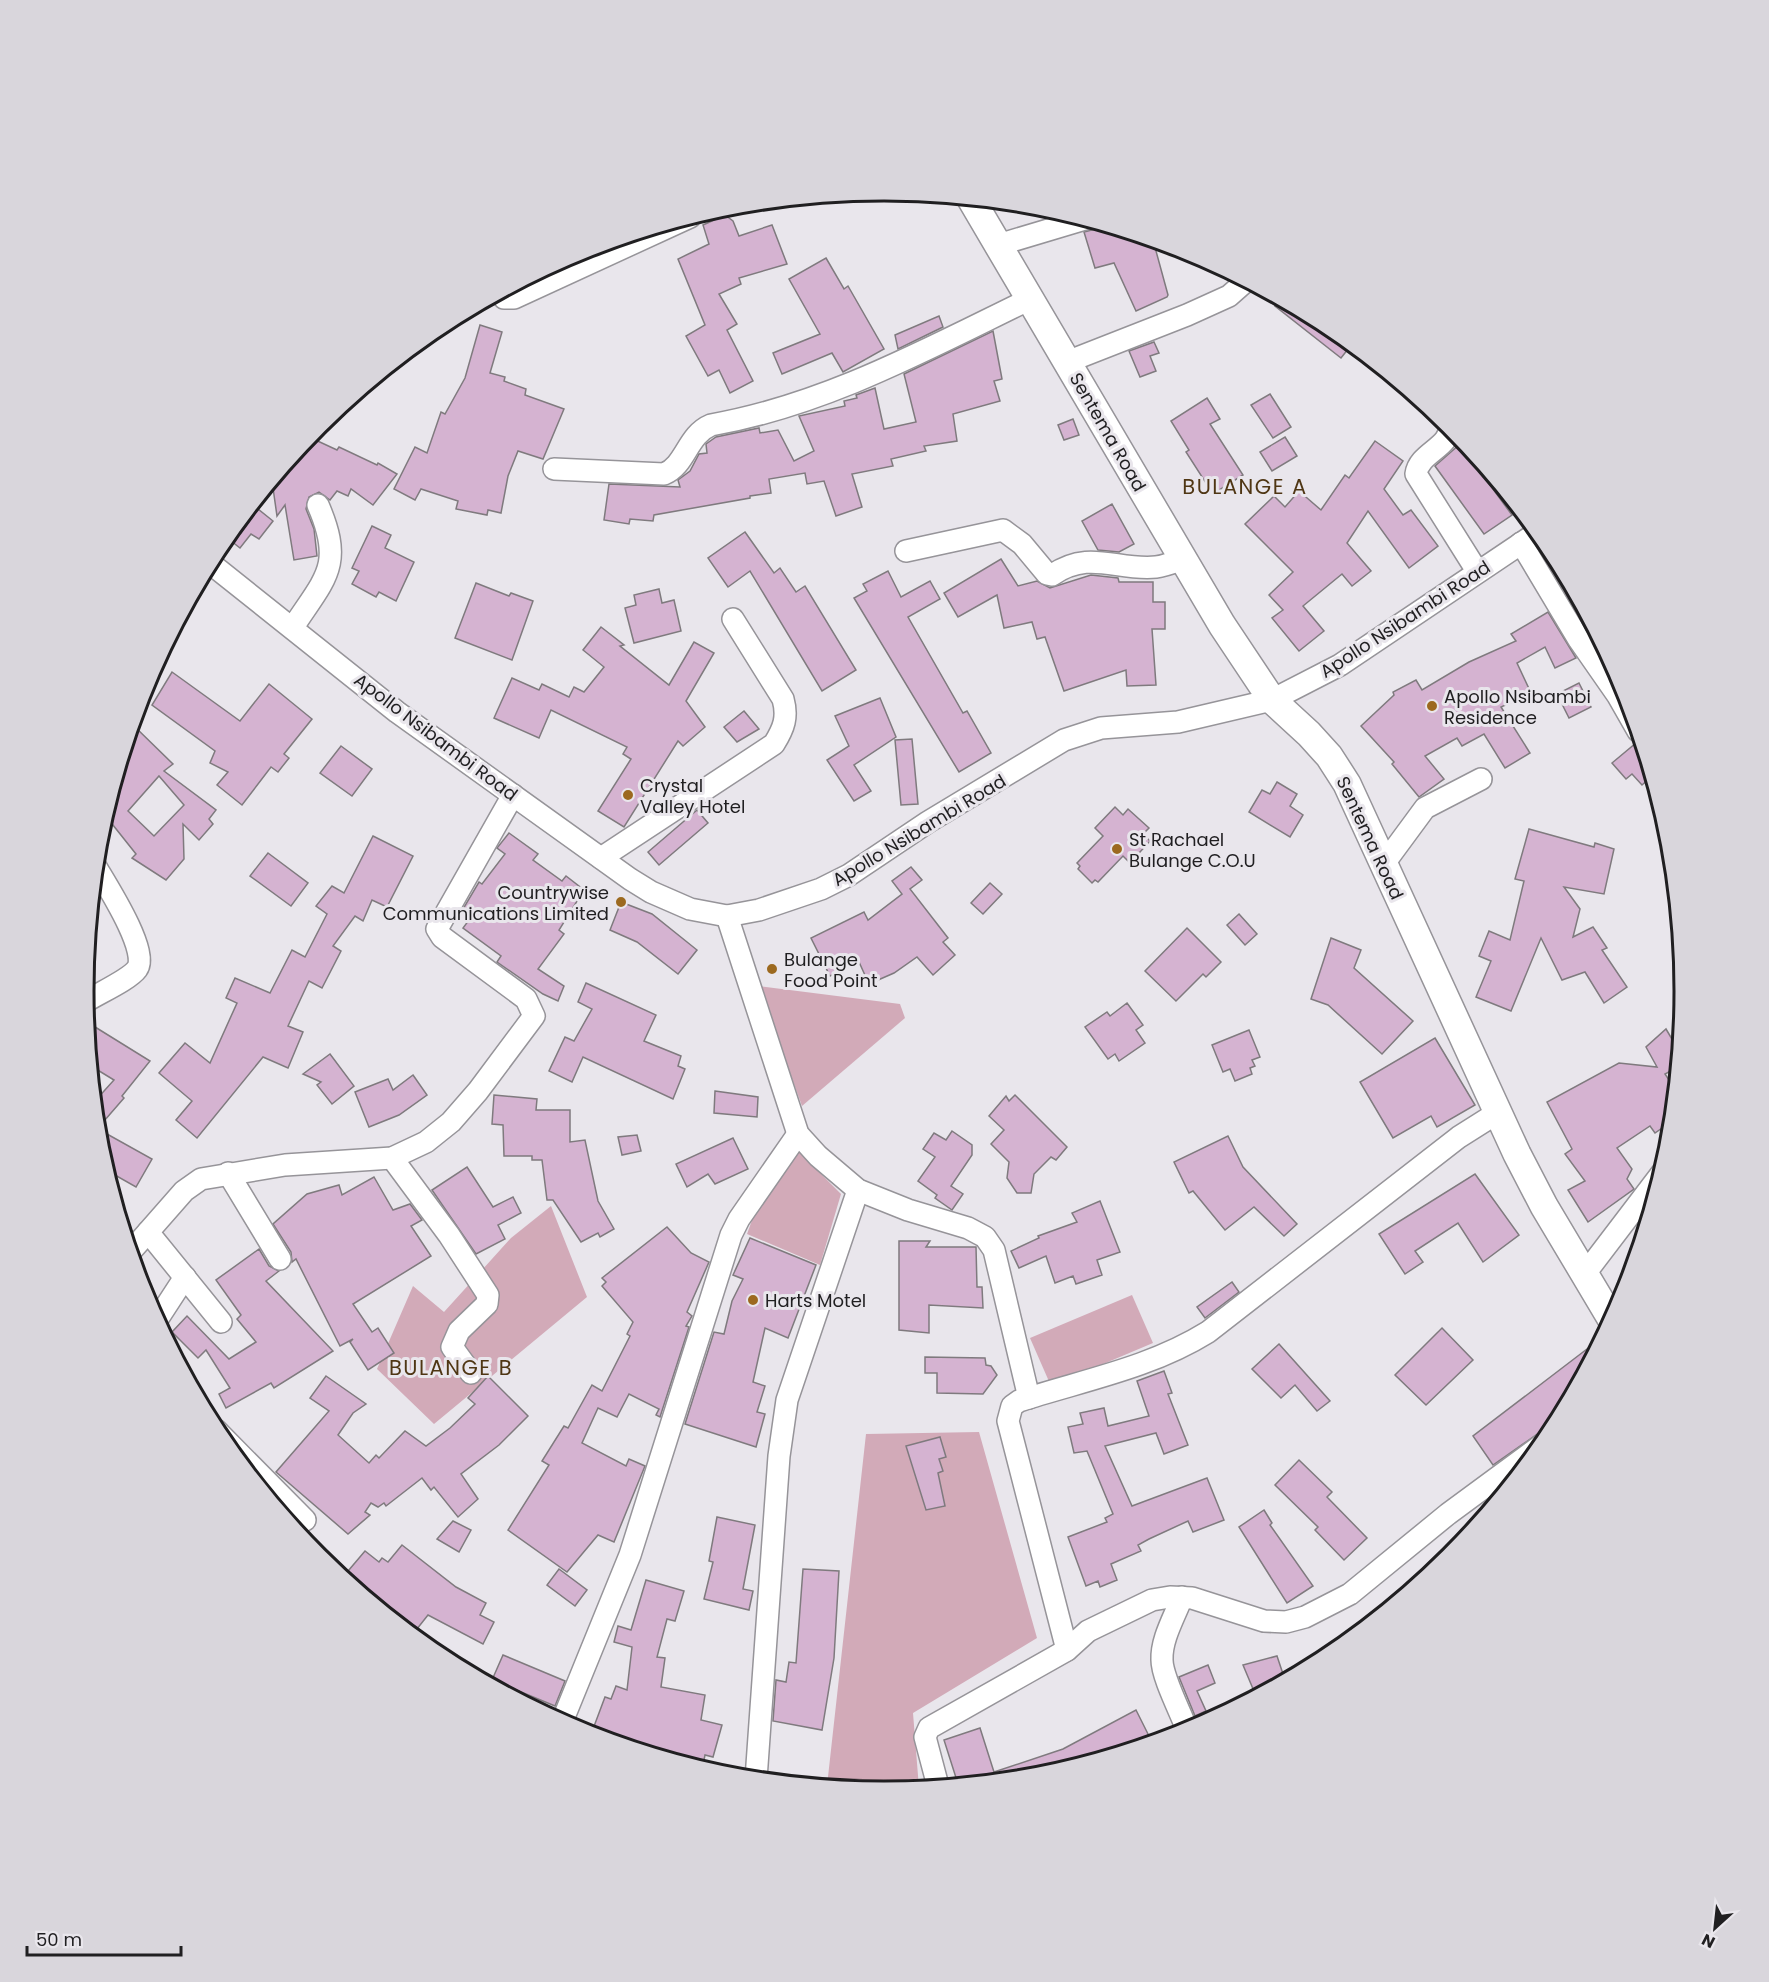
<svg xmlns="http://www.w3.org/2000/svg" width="1769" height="1982" viewBox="0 0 1769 1982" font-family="Poppins,sans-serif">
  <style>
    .green { fill: #d2aab8 }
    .building { fill: #d5b3d1; stroke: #7f7a7e; stroke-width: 1.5; fill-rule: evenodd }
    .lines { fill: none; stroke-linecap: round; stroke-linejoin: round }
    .minor-casing { stroke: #969499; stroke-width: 24 }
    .major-casing { stroke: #969499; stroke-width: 30 }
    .minor { stroke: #fff; stroke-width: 21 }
    .major { stroke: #fff; stroke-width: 27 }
    .poi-dot { fill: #9c691f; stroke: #e9e6ec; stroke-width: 2 }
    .labels { text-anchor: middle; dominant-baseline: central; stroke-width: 6; stroke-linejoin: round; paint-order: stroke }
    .street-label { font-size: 18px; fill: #201f21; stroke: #e9e6ec }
    .poi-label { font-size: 18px; fill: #201f21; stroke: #e9e6ec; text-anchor: start }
    .quarter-label { font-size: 21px; letter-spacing: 1.5px; fill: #4f3614; stroke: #e9e6ec }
    .rim { fill: none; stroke: #201f21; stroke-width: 3 }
  </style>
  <rect width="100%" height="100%" fill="#e9e6ec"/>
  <g class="green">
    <path d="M758 986 900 1004 905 1018 802 1106Z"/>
    <path d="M794 1147 841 1194 820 1265 747 1234 755 1212Z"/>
    <path d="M551 1206 587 1297 434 1424 377 1369 413 1286 444 1312 511 1238Z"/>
    <path d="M1132 1295 1153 1343 1051 1386 1030 1338Z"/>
    <path d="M979 1432 1037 1638 913 1713 919 1788 884 1791 827 1786 866 1434Z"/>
  </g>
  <g class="building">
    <path d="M725 215 733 221 739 236 772 225 787 264 739 278 741 284 719 294 737 324 727 330 753 381 730 393 719 370 708 376 686 336 705 325 678 259 709 244 703 225Z"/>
    <path d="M1107 226 1153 240 1168 295 1167 297 1136 311 1114 263 1095 268 1084 232Z"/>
    <path d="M826 258 844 289 848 286 884 349 843 372 832 353 782 374 773 353 820 334 789 279Z"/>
    <path d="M1280 299 1330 326 1352 344 1341 358 1275 306Z"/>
    <path d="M939 316 943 327 898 349 895 335Z"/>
    <path d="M480 325 502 332 490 373 505 377 504 381 526 389 525 395 564 409 543 459 518 451 508 476 501 513 488 510 487 515 456 509 458 501 421 489 415 500 394 489 415 447 427 453 441 412 445 414 465 378Z"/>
    <path d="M993 331 1002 379 994 381 1000 401 953 414 957 441 924 446 926 451 891 459 893 466 852 474 862 507 836 516 824 481 807 484 805 473 769 479 771 493 750 496V498L654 515 653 521 630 519 629 524 604 520 609 484 680 487 678 480 690 471 699 454 707 453 706 444 716 437 759 428 760 433 778 430 794 461 814 451 799 416 845 406 844 401 857 398 856 395 875 388 884 429 916 422 904 374Z"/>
    <path d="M1154 342 1159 353 1150 356 1156 371 1140 377 1129 351Z"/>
    <path d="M1270 394 1291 427 1273 438 1251 405Z"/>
    <path d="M1207 398 1220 419 1210 424 1243 475 1213 494 1186 452 1189 450 1171 421Z"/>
    <path d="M1073 419 1079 435 1064 440 1058 425Z"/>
    <path d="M309 437 337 450 339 447 377 465 378 463 397 474 373 505 351 489 348 496 337 491 330 500 319 492 309 497 306 509 314 529 317 556 294 560 285 505 277 516 272 481Z"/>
    <path d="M1285 437 1297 456 1272 471 1260 452Z"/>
    <path d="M1375 441 1403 461 1384 489 1403 515 1411 510 1438 546 1409 568 1368 511 1347 543 1371 571 1352 586 1342 574 1303 606 1324 631 1299 651 1272 618 1283 610 1269 595 1293 572 1245 524 1274 496 1285 507 1299 491 1321 510 1345 475 1349 478Z"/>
    <path d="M1460 444 1512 515 1484 534 1435 466Z"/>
    <path d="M1112 504 1134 544 1119 552 1098 550 1082 521Z"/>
    <path d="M253 505 273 521 259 539 251 534 240 548 226 537Z"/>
    <path d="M372 526 391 535 385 548 414 562 396 601 379 592 376 597 352 584 359 571 352 568Z"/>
    <path d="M745 532 774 573 780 568 796 592 805 586 856 670 822 691 750 571 728 587 708 558Z"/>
    <path d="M1001 559 1018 586 1037 581 1050 588 1091 575 1118 578 1119 582H1153V602H1165V629H1152L1156 685 1127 686 1126 670 1064 691 1045 637 1037 639 1032 622 1004 628 997 595 958 617 944 593Z"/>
    <path d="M888 571 901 597 930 581 940 599 908 617 963 713 967 711 991 753 959 772 854 598 867 591 863 584Z"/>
    <path d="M476 583 509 596 511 593 533 601 512 660 455 638Z"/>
    <path d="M659 589 662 603 674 600 681 631 634 643 625 608 636 605 634 595Z"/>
    <path d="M1548 612 1576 658 1555 668 1545 647 1517 663 1531 693 1501 707 1530 753 1505 768 1484 734 1462 746 1457 738 1425 756 1444 779 1419 797 1392 764 1394 762 1361 726 1394 695 1393 692 1416 680 1422 690 1469 662 1516 641 1511 634Z"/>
    <path d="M601 627 624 645 620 646 669 685 694 642 714 653 686 701 705 727 683 746 678 741 624 827 598 811 631 759 623 754 627 747 551 710 539 738 494 718 512 678 539 690 542 684 569 697 574 687 584 692 604 667 583 650Z"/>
    <path d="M172 672 240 721 269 684 312 719 284 754 289 758 278 772 271 767 242 805 217 785 228 772 210 763 215 751 152 705Z"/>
    <path d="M1579 683 1591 707 1569 718 1557 694Z"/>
    <path d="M880 698 896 737 854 765 871 791 854 801 827 760 849 746 835 716Z"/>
    <path d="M744 711 759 729 737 742 724 727Z"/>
    <path d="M133 725 173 764 164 771 216 810 209 819 213 824 199 840 183 824 184 859 166 880 132 858 136 854 105 815ZM159 776 184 805 154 836 128 811Z"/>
    <path d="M912 739 918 804 901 805 895 740Z"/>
    <path d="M1636 743H1642L1652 776 1642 785 1632 774 1626 779 1612 763Z"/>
    <path d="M341 746 372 769 352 796 320 773Z"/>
    <path d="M1277 782 1297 794 1290 806 1303 815 1290 837 1249 812 1262 790 1270 794Z"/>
    <path d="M1115 807 1123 815 1128 809 1149 828 1143 834 1150 841 1130 863 1123 856 1098 882 1095 880 1092 883 1078 869 1080 866 1077 863 1103 836 1095 828Z"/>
    <path d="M697 810 708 823 659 865 648 852Z"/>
    <path d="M1529 829 1594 847 1595 843 1614 849 1604 894 1564 887 1580 909 1573 937 1593 927 1607 948 1602 950 1627 987 1604 1003 1585 972 1562 980 1541 938 1511 1011 1476 997 1491 961 1479 956 1489 931 1510 940 1524 881 1515 879Z"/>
    <path d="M509 833 538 854 533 860 562 881 566 876 584 890 559 930 564 934 538 969 564 986 558 1001 543 994 497 962 501 956 463 928 472 916 463 909 479 882 482 884 505 854 497 848Z"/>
    <path d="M373 836 413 856 387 907 372 900 363 921 355 916 333 946 341 951 322 988 309 981 288 1026 303 1032 288 1068 263 1057 197 1138 176 1120 192 1101 159 1073 185 1043 210 1063 237 1003 226 998 235 978 270 993 292 950 305 957 327 914 316 906 332 886 344 893Z"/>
    <path d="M268 853 308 883 291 906 250 876Z"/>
    <path d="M911 867 922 880 910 889 948 938 943 942 955 955 933 975 917 957 894 973 869 984 859 962 830 976 811 938 864 912 868 920 902 894 892 881Z"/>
    <path d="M990 883 1002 894 983 914 971 903Z"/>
    <path d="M621 902 652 914 697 950 678 974 637 942 610 930Z"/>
    <path d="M1239 914 1257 934 1245 945 1227 925Z"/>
    <path d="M1187 928 1221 962 1206 977 1203 974 1176 1001 1145 971Z"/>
    <path d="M1331 938 1361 950 1354 968 1413 1021 1382 1054 1328 1005 1311 999Z"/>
    <path d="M586 983 656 1015 644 1041 681 1056 678 1066 685 1069 673 1099 583 1057 572 1082 549 1071 565 1037 574 1041 592 1009 578 1002Z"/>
    <path d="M1127 1003 1143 1025 1136 1030 1145 1043 1119 1061 1115 1054 1108 1059 1085 1027 1107 1012 1110 1016Z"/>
    <path d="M87 1022 150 1061 122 1096 124 1098 98 1128 95 1101 114 1080 91 1066Z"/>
    <path d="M1666 1029 1679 1051 1678 1067 1665 1074 1675 1089 1672 1121 1655 1133 1650 1126 1617 1148 1632 1169 1627 1179 1634 1189 1588 1222 1568 1190 1585 1181 1565 1154 1572 1149 1547 1102 1619 1063 1657 1067 1646 1047Z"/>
    <path d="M1249 1030 1260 1057 1252 1060 1255 1066 1250 1068 1252 1074 1235 1081 1230 1069 1223 1072 1212 1045Z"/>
    <path d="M1435 1038 1475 1105 1437 1127 1431 1116 1393 1138 1360 1082Z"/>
    <path d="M330 1054 354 1086 332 1104 317 1085 321 1082 303 1074Z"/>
    <path d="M413 1075 427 1095 399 1115 369 1127 355 1092 388 1079 393 1090Z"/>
    <path d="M715 1091 758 1097 757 1117 714 1113Z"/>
    <path d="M494 1095 537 1099 536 1110H570V1142L585 1140 598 1201 614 1229 600 1237 598 1233 581 1242 553 1200H547L542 1160H532V1156H504L503 1125 492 1124Z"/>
    <path d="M1015 1095 1067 1147 1056 1160 1051 1157 1034 1174 1031 1193H1017L1007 1178 1009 1162 991 1144 1004 1130 989 1116 1006 1096 1009 1101Z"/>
    <path d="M98 1129 152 1159 136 1187 106 1170Z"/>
    <path d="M952 1131 972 1145V1155L951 1186 963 1194 952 1210 935 1198 937 1195 918 1181 935 1157 923 1149 934 1133 946 1140Z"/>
    <path d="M637 1135 641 1151 622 1155 618 1137Z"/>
    <path d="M1228 1136 1243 1167 1297 1224 1284 1236 1254 1207 1225 1230 1193 1191 1189 1193 1174 1162Z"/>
    <path d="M733 1138 748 1169 715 1184 708 1174 687 1187 676 1164Z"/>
    <path d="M467 1167 493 1207 513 1197 521 1213 498 1225 505 1239 476 1254 432 1190Z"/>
    <path d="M1475 1174 1519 1235 1483 1262 1458 1223 1415 1251 1423 1262 1405 1274 1379 1234Z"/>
    <path d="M374 1177 393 1210 410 1204 422 1220 411 1226 431 1256 353 1304 372 1332 378 1328 394 1353 368 1370 350 1342 353 1339 340 1346 296 1259 292 1262 291 1252 273 1224 307 1194 339 1185 342 1195Z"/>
    <path d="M1100 1201 1120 1252 1097 1260 1102 1275 1076 1284 1073 1276 1055 1283 1046 1256 1019 1268 1011 1251 1039 1238 1038 1236 1077 1222 1072 1213Z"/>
    <path d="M667 1227 691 1253 709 1262 687 1312 692 1316 686 1326 689 1327 660 1417 656 1415 659 1409 629 1394 617 1417 598 1408 582 1443 626 1466 629 1459 645 1466 614 1542 598 1535 567 1572 508 1530 549 1465 542 1461 564 1426 568 1428 592 1385 602 1391 630 1336 627 1334 633 1322 602 1286 606 1282 602 1278Z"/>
    <path d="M750 1238 816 1265 788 1338 765 1328 753 1382 765 1386 757 1412 765 1414 756 1447 685 1424 714 1332 724 1334 732 1301 743 1279 733 1275Z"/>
    <path d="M899 1241H930L926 1247H976L977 1287H982L983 1308 929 1305V1333L899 1330Z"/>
    <path d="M259 1249 269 1266 279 1271 266 1281 333 1351 274 1388 271 1383 226 1408 219 1394 230 1388 206 1350 198 1358 172 1332 187 1316 229 1359 256 1342 237 1319 241 1315 216 1280Z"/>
    <path d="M1232 1282 1239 1292 1205 1318 1197 1307Z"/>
    <path d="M1442 1328 1473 1360 1426 1405 1395 1375Z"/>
    <path d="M1604 1336 1559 1419 1493 1465 1473 1436Z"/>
    <path d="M1279 1344 1330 1401 1317 1411 1295 1385 1281 1398 1252 1369Z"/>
    <path d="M925 1357 985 1358 986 1365 991 1366 997 1375 983 1394 937 1393V1373H925Z"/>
    <path d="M1164 1371 1172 1393 1168 1394 1188 1445 1164 1454 1156 1433 1105 1446 1132 1506 1207 1478 1224 1520 1193 1532 1188 1521 1149 1539 1138 1545 1141 1551 1111 1564 1117 1580 1100 1587 1098 1581 1086 1586 1068 1537 1107 1522 1105 1518 1113 1514 1087 1451 1074 1453 1068 1427 1083 1424 1080 1413 1104 1408 1108 1426 1149 1416 1137 1381Z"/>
    <path d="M326 1376 366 1404 353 1413 338 1435 369 1463 376 1455 379 1458 405 1431 426 1446 450 1428 475 1404 468 1398 488 1376 528 1416 499 1445 461 1474 478 1499 458 1517 434 1487 431 1490 422 1478 386 1506 384 1503 378 1507 371 1503 365 1512 370 1515 348 1534 276 1472 329 1411 310 1398Z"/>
    <path d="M940 1437 946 1457 939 1459 943 1471 938 1473 945 1506 926 1510 906 1446Z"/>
    <path d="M1299 1460 1332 1492 1327 1497 1367 1538 1344 1560 1315 1530 1318 1527 1275 1485Z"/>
    <path d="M1264 1510 1272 1523 1270 1525 1313 1586 1287 1603 1239 1527Z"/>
    <path d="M717 1517 755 1525 743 1589 753 1591 749 1610 704 1599 713 1562 709 1561Z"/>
    <path d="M453 1521 471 1530 459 1552 437 1539Z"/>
    <path d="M402 1545 456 1587 486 1603 480 1615 494 1622 483 1644 428 1615 413 1634 343 1577 365 1551 379 1562 382 1558 388 1562Z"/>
    <path d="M559 1569 587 1590 575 1606 547 1585Z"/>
    <path d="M803 1569 839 1571 834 1658 822 1730 773 1721 776 1680 786 1682 789 1662 796 1663Z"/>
    <path d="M646 1580 684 1591 675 1621 667 1619 657 1657 665 1658 661 1687 705 1695 701 1720 722 1725 713 1757 705 1755 703 1765 693 1763 692 1765 606 1739 608 1734 593 1729 605 1697 611 1699 616 1686 627 1690 632 1647 614 1642 618 1626 631 1630Z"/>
    <path d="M503 1655 565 1681 555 1706 492 1680Z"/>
    <path d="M1277 1656 1285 1680 1256 1696 1243 1665Z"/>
    <path d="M1208 1665 1215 1683 1197 1691 1206 1711 1195 1716 1179 1677Z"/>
    <path d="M1136 1710 1152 1742 1040 1776 958 1784 944 1740 980 1728 994 1772 1063 1749Z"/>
  </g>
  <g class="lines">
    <g class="minor-casing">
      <g id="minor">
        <path d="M998 245 1085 219"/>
        <path d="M500 293 504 298H514L690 217"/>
        <path d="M1067 362 1187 315 1229 296 1246 281"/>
        <path d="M1450 425C1451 448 1419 452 1416 474L1477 571"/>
        <path d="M554 469 664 474C686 465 687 435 711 425 825 405 927 349 1030 299"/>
        <path d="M1521 543 1579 640 1618 696 1638 731"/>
        <path d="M906 551 1003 530 1022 544 1047 574 1052 575C1090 549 1116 571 1156 567 1165 566 1175 562 1183 559"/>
        <path d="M210 563 397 712 630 879 651 892 690 909 727 916 759 910 821 889 849 875 928 822 1064 740 1101 728 1178 722 1272 700 1340 665 1538 532"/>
        <path d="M293 627C326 577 344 565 318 505"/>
        <path d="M601 858 774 744C784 728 788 717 783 699L733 619"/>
        <path d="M1383 865 1425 808 1481 779"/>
        <path d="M727 916 798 1134 818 1156 858 1190 908 1210 968 1228 985 1237 994 1250 1029 1398"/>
        <path d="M85 1002C97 994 129 980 137 969 150 952 106 884 96 867"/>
        <path d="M392 1158 449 1235 488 1295 487 1304 459 1331 452 1347 471 1373"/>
        <path d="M228 1173 280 1259"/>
        <path d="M131 1251 148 1232"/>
        <path d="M1584 1275 1661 1174"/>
        <path d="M157 1320 185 1277"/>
        <path d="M221 1322 148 1232 184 1191 201 1179 285 1165 392 1158 426 1142 451 1122 478 1091 534 1016 526 999 442 937 437 929 513 795"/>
        <path d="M216 1430 305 1520"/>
        <path d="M1182 1597C1175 1616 1161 1639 1162 1660 1162 1677 1181 1713 1188 1732"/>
        <path d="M1067 1650 1008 1421 1012 1406 1019 1401C1084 1380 1150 1368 1208 1332L1459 1137 1497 1113"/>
        <path d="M562 1722 630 1555 731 1235 739 1219 798 1134"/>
        <path d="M756 1779 779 1456 787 1400 858 1190"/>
        <path d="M938 1786 925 1737 929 1728 1067 1650 1088 1631 1152 1600 1170 1597 1192 1598 1264 1621 1286 1622 1305 1617 1350 1594 1448 1514 1543 1444"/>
      </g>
    </g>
    <g class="major-casing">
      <path id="major" d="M971 199 1222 625 1272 700 1309 734 1329 756 1347 784 1517 1154 1544 1206 1612 1320"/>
    </g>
    <use href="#minor" class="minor"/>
    <use href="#major" class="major"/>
  </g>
  <g class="poi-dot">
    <circle cx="1432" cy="706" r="6"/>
    <circle cx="628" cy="795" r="6"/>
    <circle cx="1117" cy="849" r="6"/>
    <circle cx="621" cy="902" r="6"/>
    <circle cx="772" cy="969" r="6"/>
    <circle cx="753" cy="1300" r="6"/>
  </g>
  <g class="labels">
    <g class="street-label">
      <text transform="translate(1108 432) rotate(60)">Sentema Road</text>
      <text transform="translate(1405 619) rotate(-33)">Apollo Nsibambi Road</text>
      <text transform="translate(436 737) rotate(37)">Apollo Nsibambi Road</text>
      <text transform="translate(919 830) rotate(-31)">Apollo Nsibambi Road</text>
      <text transform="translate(1370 838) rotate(65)">Sentema Road</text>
    </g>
    <g class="poi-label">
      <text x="1444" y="696">Apollo Nsibambi<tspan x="1444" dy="21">Residence</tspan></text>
      <text x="640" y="785">Crystal<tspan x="640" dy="21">Valley Hotel</tspan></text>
      <text x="1129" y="839">St Rachael<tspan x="1129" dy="21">Bulange C.O.U</tspan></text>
      <text x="609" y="892" text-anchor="end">Countrywise<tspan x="609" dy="21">Communications Limited</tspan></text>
      <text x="784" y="959">Bulange<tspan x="784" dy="21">Food Point</tspan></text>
      <text x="765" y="1300">Harts Motel</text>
    </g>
    <g class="quarter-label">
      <text x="1245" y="486">BULANGE A</text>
      <text x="451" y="1367">BULANGE B</text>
    </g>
  </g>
  <path d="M0 0H1769V1982H0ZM94 991a790 790 0 1 1 1580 0a790 790 0 1 1-1580 0Z" fill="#d9d6dc" fill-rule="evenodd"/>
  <path class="rim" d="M94 991a790 790 0 1 1 1580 0a790 790 0 1 1-1580 0Z"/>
  <g transform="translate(1715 1928) rotate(207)" stroke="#e9e6ec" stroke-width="4.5" paint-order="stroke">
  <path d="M0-4.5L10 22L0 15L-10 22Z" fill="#201f21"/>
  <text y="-9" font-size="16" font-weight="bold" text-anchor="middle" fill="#201f21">N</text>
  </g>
  <path d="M27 1946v9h154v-9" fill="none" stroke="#201f21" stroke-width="3"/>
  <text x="36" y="1946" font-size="18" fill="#201f21" stroke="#e9e6ec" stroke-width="4.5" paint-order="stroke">50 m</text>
</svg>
